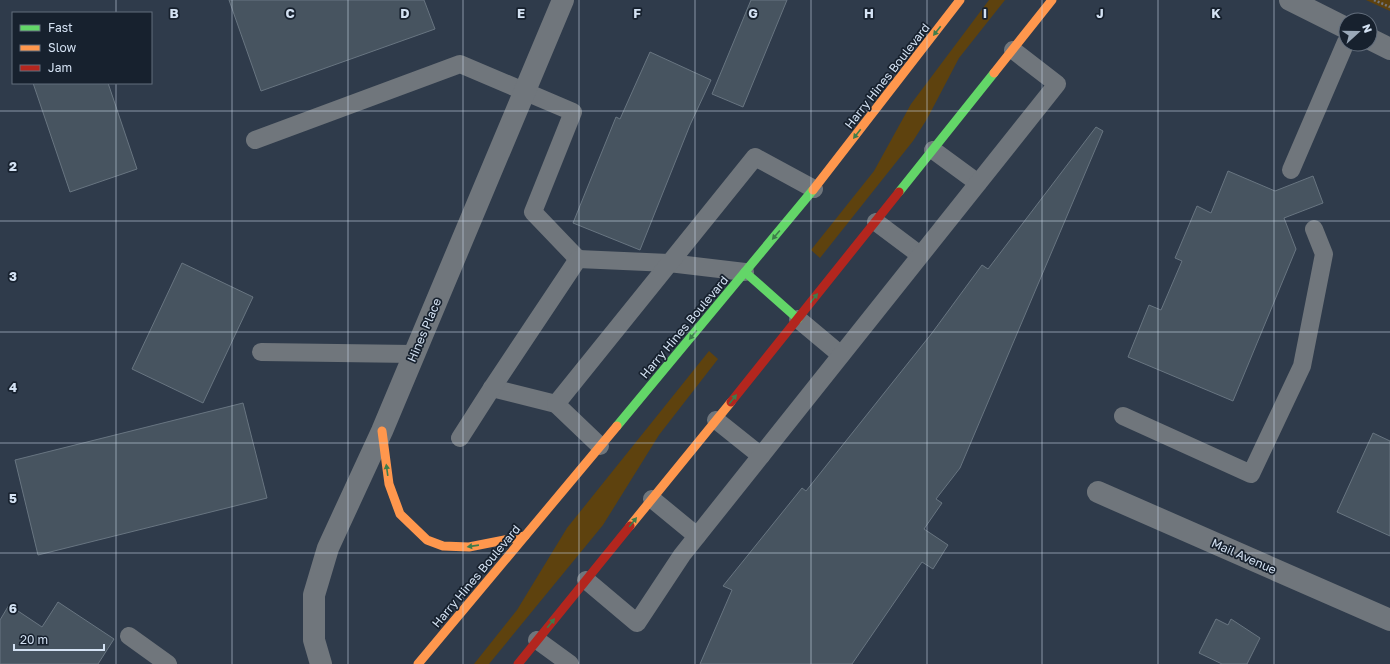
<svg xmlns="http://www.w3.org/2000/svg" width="1390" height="664" viewBox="0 0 1390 664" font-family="'Golos Text',sans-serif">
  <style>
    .green { fill: #5e420e }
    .building { fill: #475460; stroke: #687581 }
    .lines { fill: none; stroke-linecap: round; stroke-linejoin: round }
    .path { stroke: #717780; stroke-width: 2.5; stroke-dasharray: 2 2; stroke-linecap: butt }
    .lane { stroke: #70767c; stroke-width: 18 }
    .street { stroke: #70767c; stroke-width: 22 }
    .fast { stroke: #63d668; stroke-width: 9 }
    .slow { stroke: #ff974d; stroke-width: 9 }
    .jam { stroke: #b3261e; stroke-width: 9 }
    .oneway { fill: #3d7c4b }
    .grid { fill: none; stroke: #d4e2f3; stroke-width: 1; stroke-opacity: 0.55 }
    .labels { text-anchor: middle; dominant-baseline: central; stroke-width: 3.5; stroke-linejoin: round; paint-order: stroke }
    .street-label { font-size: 12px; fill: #d4e2f3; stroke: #17212e }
    .grid-label { font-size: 13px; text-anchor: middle; font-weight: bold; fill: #d4e2f3; stroke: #17212e; stroke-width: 3.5; stroke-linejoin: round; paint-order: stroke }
  </style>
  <rect width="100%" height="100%" fill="#2f3b4b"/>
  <g class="green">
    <path d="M989 0H1005L959 58 927 119 913 141 820 258 811 250 874 171 911 104Z"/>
    <path d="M1366 0H1390V11Z"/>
    <path d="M709 351 718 359 659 435 603 525 489 664H474L517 610 567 528Z"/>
  </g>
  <g class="building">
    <path d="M229 0H424L435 29 261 91Z"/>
    <path d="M751 0H787L743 107 712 94Z"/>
    <path d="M650 52 711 80 690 125 640 250 573 223 616 117 620 119Z"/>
    <path d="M33 83H108L137 169 70 192Z"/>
    <path d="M1096 127 1103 131 960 468 936 499 942 503 924 529 948 545 933 569 922 562 852 664H700L732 590 723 586 802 488 806 491 932 333 982 265 988 269Z"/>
    <path d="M1228 171 1275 191 1313 176 1323 203 1284 218 1296 249 1233 401 1128 357 1149 305 1161 310 1182 261 1175 258 1197 206 1211 213Z"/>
    <path d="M182 263 253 297 203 403 132 369Z"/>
    <path d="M243 403 267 498 38 555 15 460Z"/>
    <path d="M1373 433 1390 441V536L1337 512Z"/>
    <path d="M58 602 114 639 98 664H0V620L9 605 42 627Z"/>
    <path d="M1216 619 1228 625 1231 619 1260 638 1247 664H1222L1199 653Z"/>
  </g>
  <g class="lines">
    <path class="path" d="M1374 0 1390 7"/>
    <g class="lane">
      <path d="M255 140 460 64 573 112 533 212 578 259"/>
      <path d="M933 150 978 183"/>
      <path d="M1291 170 1346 42"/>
      <path d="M876 222 920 255"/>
      <path d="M798 319 841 355"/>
      <path d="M261 352 414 354"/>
      <path d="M492 388 556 404"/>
      <path d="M1123 416 1251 474 1302 366 1324 254 1314 229"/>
      <path d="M716 420 761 456"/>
      <path d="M460 438 492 388 578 259 669 263 745 272"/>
      <path d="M600 446 556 404 755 157 814 189"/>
      <path d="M652 499 697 536"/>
      <path d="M586 580 637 623 682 555 1057 84 1013 50"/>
      <path d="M129 636 168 664"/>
      <path d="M537 640 570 664"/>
    </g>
    <g class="street">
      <path d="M1290 0 1346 28"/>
      <path d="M1370 39 1390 49"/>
      <path d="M1098 492 1390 620"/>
      <path d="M321 664 314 640V595L328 548 382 431 563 0"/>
    </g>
    <g class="fast">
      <path d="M899 192 994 73"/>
      <path d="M745 272 798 319"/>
      <path d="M617 426 813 190"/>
    </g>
    <g class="slow">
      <path d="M994 73 1052 0"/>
      <path d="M813 190 960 0"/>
      <path d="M382 431 389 484 400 514 427 540 443 546 469 547 525 536"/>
      <path d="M630 526 731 402"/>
      <path d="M418 664 617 426"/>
    </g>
    <g class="jam">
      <path d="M731 402 899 192"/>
      <path d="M518 664 630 526"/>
    </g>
  </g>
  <defs><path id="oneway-solid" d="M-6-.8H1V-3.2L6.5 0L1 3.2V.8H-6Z"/></defs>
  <g class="oneway">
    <use href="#oneway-solid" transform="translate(937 31) rotate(128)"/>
    <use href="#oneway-solid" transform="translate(857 134) rotate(128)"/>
    <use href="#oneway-solid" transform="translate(776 235) rotate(130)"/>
    <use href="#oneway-solid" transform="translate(814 298) rotate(-51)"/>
    <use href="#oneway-solid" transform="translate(693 335) rotate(130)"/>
    <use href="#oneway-solid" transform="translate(733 399) rotate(-51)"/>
    <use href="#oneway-solid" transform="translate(387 470) rotate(-98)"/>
    <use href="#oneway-solid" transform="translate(633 522) rotate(-51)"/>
    <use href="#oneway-solid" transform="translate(473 546) rotate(172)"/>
    <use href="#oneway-solid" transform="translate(551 623) rotate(-51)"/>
  </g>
  <path class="grid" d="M116 0V13M232 0V664M348 0V664M463 0V664M579 0V664M695 0V664M811 0V664M927 0V664M1042 0V664M1158 0V664M1274 0V664M116 83V664M0 111H1390M0 221H1390M0 332H1390M0 443H1390M0 553H1390"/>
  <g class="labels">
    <g class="street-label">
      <text transform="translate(887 76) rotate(-52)">Harry Hines Boulevard</text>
      <text transform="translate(684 327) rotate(-50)">Harry Hines Boulevard</text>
      <text transform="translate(424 330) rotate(-67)">Hines Place</text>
      <text transform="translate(1244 556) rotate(24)">Mail Avenue</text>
      <text transform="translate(476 576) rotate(-50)">Harry Hines Boulevard</text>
    </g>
  </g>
  <g class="grid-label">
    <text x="174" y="18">B</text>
    <text x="290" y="18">C</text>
    <text x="405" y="18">D</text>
    <text x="521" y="18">E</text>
    <text x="637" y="18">F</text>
    <text x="753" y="18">G</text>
    <text x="869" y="18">H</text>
    <text x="985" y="18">I</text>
    <text x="1100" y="18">J</text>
    <text x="1216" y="18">K</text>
    <text x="13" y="171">2</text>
    <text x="13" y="281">3</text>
    <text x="13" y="392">4</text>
    <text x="13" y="503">5</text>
    <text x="13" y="613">6</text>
  </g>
  <rect x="12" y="12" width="140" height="72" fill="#17212e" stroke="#636e7d"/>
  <rect x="20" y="25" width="20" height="6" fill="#63d668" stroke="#636e7d"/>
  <text x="48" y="32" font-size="12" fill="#d4e2f3">Fast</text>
  <rect x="20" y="45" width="20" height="6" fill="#ff974d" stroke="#636e7d"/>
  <text x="48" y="52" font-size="12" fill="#d4e2f3">Slow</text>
  <rect x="20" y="65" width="20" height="6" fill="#b3261e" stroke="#636e7d"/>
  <text x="48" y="72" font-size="12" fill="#d4e2f3">Jam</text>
  <g transform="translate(1358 32) rotate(69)"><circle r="19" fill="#17212e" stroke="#636e7d"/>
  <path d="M0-3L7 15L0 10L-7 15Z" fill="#9aa8b8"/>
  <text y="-6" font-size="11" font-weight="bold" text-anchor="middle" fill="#d4e2f3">N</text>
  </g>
  <path d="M14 644v6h90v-6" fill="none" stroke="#d4e2f3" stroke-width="2"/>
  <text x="20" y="644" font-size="12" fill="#d4e2f3" stroke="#17212e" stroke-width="3" paint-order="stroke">20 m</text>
</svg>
